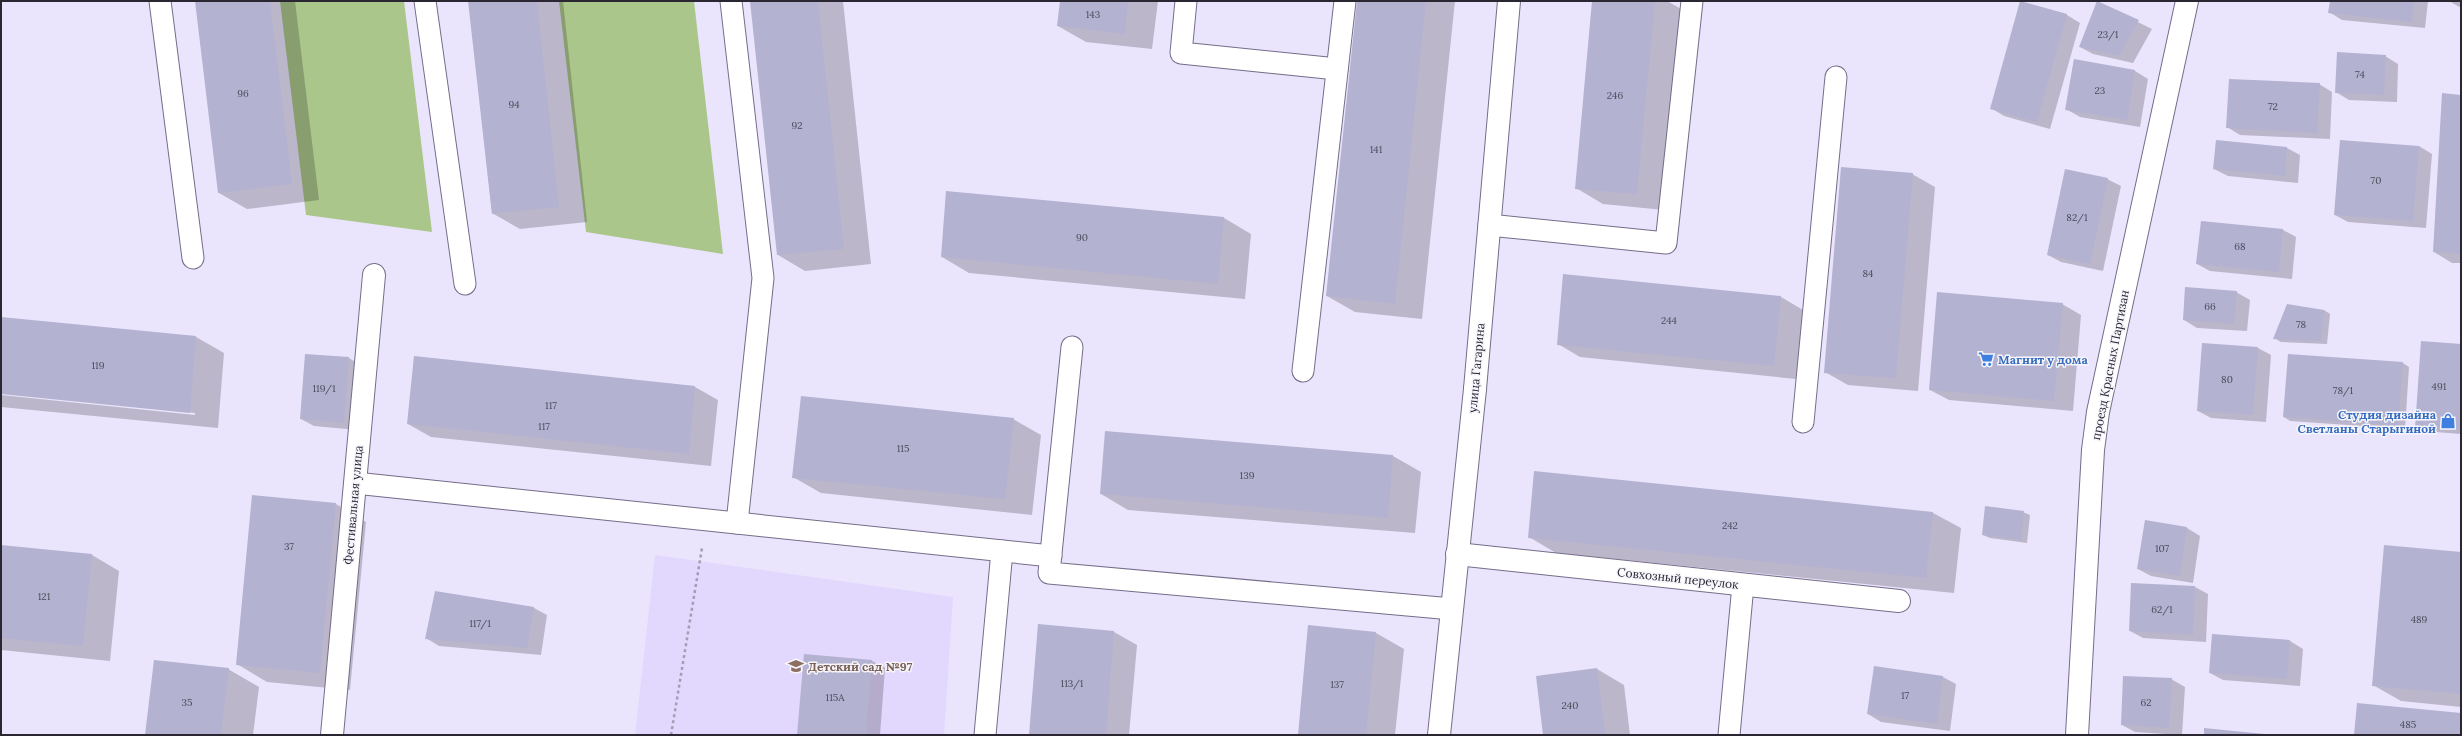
<svg xmlns="http://www.w3.org/2000/svg" width="2462" height="736" viewBox="0 0 2462 736" font-family="Lora,serif">
  <style>
    .built { fill: #e2d7fd }
    .green { fill: #aac68b }
    .shadow { fill: #0003 }
    .building { fill: #b3b2d0 }
    .lines { fill: none; stroke-linecap: round; stroke-linejoin: round }
    .service-casing { stroke: #756d88; stroke-width: 23 }
    .minor-casing { stroke: #756d88; stroke-width: 24 }
    .tertiary-casing { stroke: #756d88; stroke-width: 24 }
    .path { stroke: #a39eb2; stroke-width: 2.5; stroke-dasharray: 3 3; stroke-linecap: butt }
    .service { stroke: #fff; stroke-width: 21 }
    .minor { stroke: #fff; stroke-width: 22 }
    .tertiary { stroke: #fff; stroke-width: 22 }
    .labels { text-anchor: middle; dominant-baseline: central; stroke-width: 3; stroke-linejoin: round; paint-order: stroke }
    .number-label { font-size: 10px; fill: #4c4a5a }
    .shop-label { font-size: 12px; font-weight: bold; fill: #366cbe; stroke: #f6f5fb; text-anchor: start }
    .street-label { font-size: 12px; fill: #2a2733; stroke: #f6f5fb }
    .education-label { font-size: 12px; font-weight: bold; fill: #785e54; stroke: #f6f5fb; text-anchor: start }
  </style>
  <rect width="100%" height="100%" fill="#ebe4fd"/>
  <path class="built" d="M655 555 953 597 944 735H635Z"/>
  <g class="green">
    <path d="M280 1H404L432 232 306 215Z"/>
    <path d="M559 1H694L723 254 586 232Z"/>
  </g>
  <g class="shadow">
    <path d="M196 1H295L319 200 247 209 219 193Z"/>
    <path d="M469 1H563L587 222 520 229 492 213Z"/>
    <path d="M751 1H843L871 264 805 271 778 255Z"/>
    <path d="M1061 1H1158L1152 49 1086 42 1058 26Z"/>
    <path d="M1358 1H1455L1422 319 1355 312 1327 296Z"/>
    <path d="M1593 1H1667L1683 10 1664 210 1603 204 1576 188Z"/>
    <path d="M2331 1H2428L2425 28 2342 20 2329 12Z"/>
    <path d="M2449 1H2461V8Z"/>
    <path d="M2021 2 2067 15 2080 23 2050 129 2004 116 1991 108Z"/>
    <path d="M2097 2 2152 29 2133 63 2093 54 2080 47Z"/>
    <path d="M2385 56 2398 64 2397 102 2349 100 2336 92Z"/>
    <path d="M2074 60 2135 71 2148 79 2140 127 2080 117 2066 109Z"/>
    <path d="M2319 84 2332 92 2330 139 2240 135 2227 127Z"/>
    <path d="M2461 96V263H2452L2434 252Z"/>
    <path d="M2217 141 2287 148 2300 155 2298 183 2228 176 2214 169Z"/>
    <path d="M2419 146 2432 154 2426 228 2348 222 2335 215Z"/>
    <path d="M1912 174 1935 187 1918 391 1848 385 1825 372Z"/>
    <path d="M2107 179 2121 186 2103 271 2061 262 2048 255Z"/>
    <path d="M1224 218 1251 234 1245 299 969 273 942 257Z"/>
    <path d="M2283 230 2296 237 2292 279 2210 271 2197 264Z"/>
    <path d="M2236 292 2250 300 2247 331 2197 328 2184 320Z"/>
    <path d="M1781 297 1803 310 1796 379 1580 357 1558 344Z"/>
    <path d="M2062 304 2081 315 2073 411 1949 400 1930 390Z"/>
    <path d="M2324 310 2330 314 2327 344 2281 342 2274 338Z"/>
    <path d="M1 318 196 337 224 353 218 428 1 407V395L195 415V413L1 393Z"/>
    <path d="M2461 345V434L2422 431 2416 427Z"/>
    <path d="M2258 348 2271 355 2266 422 2211 418 2198 411Z"/>
    <path d="M306 355 349 358 362 366 357 430 314 426 301 419Z"/>
    <path d="M415 357 695 387 718 400 711 466 431 437 408 424Z"/>
    <path d="M2403 363 2409 367 2405 429 2290 421 2284 417Z"/>
    <path d="M1013 419 1041 435 1032 515 821 493 793 477Z"/>
    <path d="M1106 432 1393 456 1421 472 1415 533 1128 510 1101 494Z"/>
    <path d="M1535 472 1933 513 1961 528 1954 593 1556 553 1529 537Z"/>
    <path d="M336 504 366 522 350 690 267 682 237 664Z"/>
    <path d="M2023 512 2030 515 2027 543 1990 538 1983 535Z"/>
    <path d="M2145 522 2187 528 2200 536 2193 583 2151 576 2138 569Z"/>
    <path d="M1 546 92 555 119 571 110 661 1 650Z"/>
    <path d="M2461 553V707L2401 701 2373 685Z"/>
    <path d="M2195 587 2208 594 2206 642 2143 638 2130 631Z"/>
    <path d="M436 593 534 608 547 615 541 655 439 646 426 638Z"/>
    <path d="M1039 625 1114 632 1137 645 1129 735H1030Z"/>
    <path d="M1309 626 1376 633 1404 649 1395 735H1299Z"/>
    <path d="M2290 641 2303 649 2300 686 2223 680 2210 673Z"/>
    <path d="M872 661 885 668 880 735H798Z"/>
    <path d="M1875 667 1943 677 1956 684 1950 731 1881 722 1868 714Z"/>
    <path d="M228 669 259 687 253 735H147Z"/>
    <path d="M1597 669 1624 685 1630 735H1544Z"/>
    <path d="M2171 679 2185 687 2182 735 2135 732 2122 725Z"/>
  </g>
  <g class="building">
    <path d="M195 1H270L292 184 218 193Z"/>
    <path d="M468 1H537L559 207 492 214Z"/>
    <path d="M750 1H818L844 249 777 255Z"/>
    <path d="M1060 1H1128L1125 34 1057 26Z"/>
    <path d="M1357 1H1426L1395 304 1326 296Z"/>
    <path d="M1592 1H1655L1637 194 1575 189Z"/>
    <path d="M2020 1 2067 14 2037 122 1990 109Z"/>
    <path d="M2097 1 2139 20 2119 56 2079 47Z"/>
    <path d="M2330 1H2414L2412 22 2328 13Z"/>
    <path d="M2337 52 2386 55 2384 95 2335 93Z"/>
    <path d="M2074 59 2135 70 2127 120 2065 110Z"/>
    <path d="M2229 79 2320 83 2317 133 2226 128Z"/>
    <path d="M2442 93 2461 95V254L2433 252Z"/>
    <path d="M2216 140 2287 147 2285 176 2213 169Z"/>
    <path d="M2340 140 2419 146 2413 221 2334 215Z"/>
    <path d="M1841 167 1913 173 1896 378 1824 373Z"/>
    <path d="M2065 169 2108 178 2090 264 2047 255Z"/>
    <path d="M946 191 1224 217 1218 284 941 257Z"/>
    <path d="M2201 221 2283 229 2279 272 2196 264Z"/>
    <path d="M1563 274 1781 296 1774 366 1557 345Z"/>
    <path d="M2185 287 2237 291 2234 324 2183 320Z"/>
    <path d="M1937 292 2063 303 2054 401 1929 390Z"/>
    <path d="M2287 304 2324 310 2321 341 2273 339Z"/>
    <path d="M1 317 196 336 190 413 1 394Z"/>
    <path d="M2421 341 2461 344V431L2415 428Z"/>
    <path d="M2202 343 2258 347 2253 415 2197 411Z"/>
    <path d="M305 354 349 357 344 423 300 419Z"/>
    <path d="M2288 354 2403 362 2398 426 2283 417Z"/>
    <path d="M414 356 695 386 689 454 407 424Z"/>
    <path d="M801 396 1014 418 1005 499 792 478Z"/>
    <path d="M1105 431 1393 455 1388 518 1100 494Z"/>
    <path d="M1534 471 1933 512 1926 578 1528 538Z"/>
    <path d="M252 495 336 503 320 673 236 665Z"/>
    <path d="M1985 506 2024 511 2021 540 1982 535Z"/>
    <path d="M2145 520 2187 527 2180 576 2137 569Z"/>
    <path d="M1 545 92 554 83 646 1 638Z"/>
    <path d="M2384 545 2461 552V694L2372 686Z"/>
    <path d="M2131 583 2195 586 2193 635 2129 631Z"/>
    <path d="M435 591 534 607 527 648 425 639Z"/>
    <path d="M1038 624 1114 631 1106 735H1029Z"/>
    <path d="M1308 625 1376 632 1366 735H1298Z"/>
    <path d="M2212 634 2290 640 2287 679 2209 673Z"/>
    <path d="M804 654 872 660 866 735H797Z"/>
    <path d="M154 660 229 668 221 735H145Z"/>
    <path d="M1874 666 1943 676 1937 724 1867 714Z"/>
    <path d="M1597 668 1605 735H1543L1536 676Z"/>
    <path d="M2123 676 2172 678 2169 728 2121 725Z"/>
    <path d="M2357 703 2461 713V735H2354Z"/>
    <path d="M2204 728 2264 734V735H2204Z"/>
  </g>
  <g class="lines">
    <g class="service-casing">
      <g id="service">
        <path d="M160 1 193 258"/>
        <path d="M425 1 465 284"/>
        <path d="M731 1 763 278 737 523"/>
        <path d="M1186 1 1181 53 1337 69"/>
        <path d="M1489 225 1666 243 1692 1"/>
        <path d="M1072 347 1049 573 1452 609"/>
        <path d="M1303 371 1345 1"/>
        <path d="M1803 422 1836 77"/>
        <path d="M355 483 1051 556"/>
        <path d="M985 735 1002 551"/>
        <path d="M1729 735 1743 585"/>
      </g>
    </g>
    <g class="minor-casing">
      <g id="minor">
        <path d="M1475 389 1509 1"/>
        <path d="M1457 554 1899 601"/>
        <path d="M332 735 374 275"/>
        <path d="M2077 735 2093 450 2098 412 2187 1"/>
      </g>
    </g>
    <g class="tertiary-casing">
      <path id="tertiary" d="M1439 735 1475 389"/>
    </g>
    <path class="path" d="M671 735 702 548"/>
    <use href="#service" class="service"/>
    <use href="#minor" class="minor"/>
    <use href="#tertiary" class="tertiary"/>
  </g>
  <defs>
    <g id="supermarket-bare" transform="scale(1.2)"><path d="M-6-5.5h2.5l.6 2H6L4.5 2H-2.5L-4.4-4H-6ZM-1.5 3.2a1.3 1.3 0 1 0 .1 0ZM3 3.2a1.3 1.3 0 1 0 .1 0Z" fill="#3f7fe0" stroke="#f6f5fb" stroke-width="2.5" paint-order="stroke"/></g>
    <g id="shop-bare" transform="scale(1.2)"><path d="M-5-2.5h2.3a2.7 3.5 0 0 1 5.4 0H5L5.5 6h-11ZM-1.5-2.5h3a1.5 2.3 0 0 0-3 0Z" fill="#3f7fe0" stroke="#f6f5fb" stroke-width="2.5" paint-order="stroke"/></g>
    <g id="school-bare" transform="scale(1.2)"><path d="M0-5L7-2L0 1L-7-2ZM-4 1L0 2.5L4 1V4Q0 6-4 4Z" fill="#8d6e63" stroke="#f6f5fb" stroke-width="2.5" paint-order="stroke"/></g>
  </defs>
  <g fill-rule="evenodd">
    <use href="#supermarket-bare" x="1986" y="359"/>
    <use href="#shop-bare" x="2448" y="421"/>
    <use href="#school-bare" x="796" y="666"/>
  </g>
  <g class="labels">
    <g class="number-label">
      <text x="1093" y="14">143</text>
      <text x="2108" y="34">23/1</text>
      <text x="2360" y="74">74</text>
      <text x="2100" y="90">23</text>
      <text x="243" y="93">96</text>
      <text x="1615" y="95">246</text>
      <text x="514" y="104">94</text>
      <text x="2273" y="106">72</text>
      <text x="797" y="125">92</text>
      <text x="1376" y="149">141</text>
      <text x="2376" y="180">70</text>
      <text x="2077" y="217">82/1</text>
      <text x="1082" y="237">90</text>
      <text x="2240" y="246">68</text>
      <text x="1868" y="273">84</text>
      <text x="2210" y="306">66</text>
      <text x="1669" y="320">244</text>
      <text x="2301" y="324">78</text>
      <text x="98" y="365">119</text>
      <text x="2227" y="379">80</text>
      <text x="2439" y="386">491</text>
      <text x="324" y="388">119/1</text>
      <text x="2343" y="390">78/1</text>
      <text x="551" y="405">117</text>
      <text x="544" y="426">117</text>
      <text x="903" y="448">115</text>
      <text x="1247" y="475">139</text>
      <text x="1730" y="525">242</text>
      <text x="289" y="546">37</text>
      <text x="2162" y="548">107</text>
      <text x="44" y="596">121</text>
      <text x="2162" y="609">62/1</text>
      <text x="2419" y="619">489</text>
      <text x="480" y="623">117/1</text>
      <text x="1072" y="683">113/1</text>
      <text x="1337" y="684">137</text>
      <text x="1905" y="695">17</text>
      <text x="835" y="697">115А</text>
      <text x="187" y="702">35</text>
      <text x="2146" y="702">62</text>
      <text x="1570" y="705">240</text>
      <text x="2408" y="724">485</text>
    </g>
    <g class="shop-label">
      <text x="1998" y="359">Магнит у дома</text>
      <text x="2436" y="414" text-anchor="end">Студия дизайна<tspan x="2436" dy="14">Светланы Старыгиной</tspan></text>
    </g>
    <g class="street-label">
      <text transform="translate(2110 365) rotate(-79)">проезд Красных Партизан</text>
      <text transform="translate(1476 368) rotate(-85)">улица Гагарина</text>
      <text transform="translate(353 505) rotate(-85)">Фестивальная улица</text>
      <text transform="translate(1678 578) rotate(6)">Совхозный переулок</text>
    </g>
    <g class="education-label">
      <text x="808" y="666">Детский сад №97</text>
    </g>
  </g>
  <rect width="2462" height="736" fill="none" stroke="#2a2733" stroke-width="4"/>
</svg>
